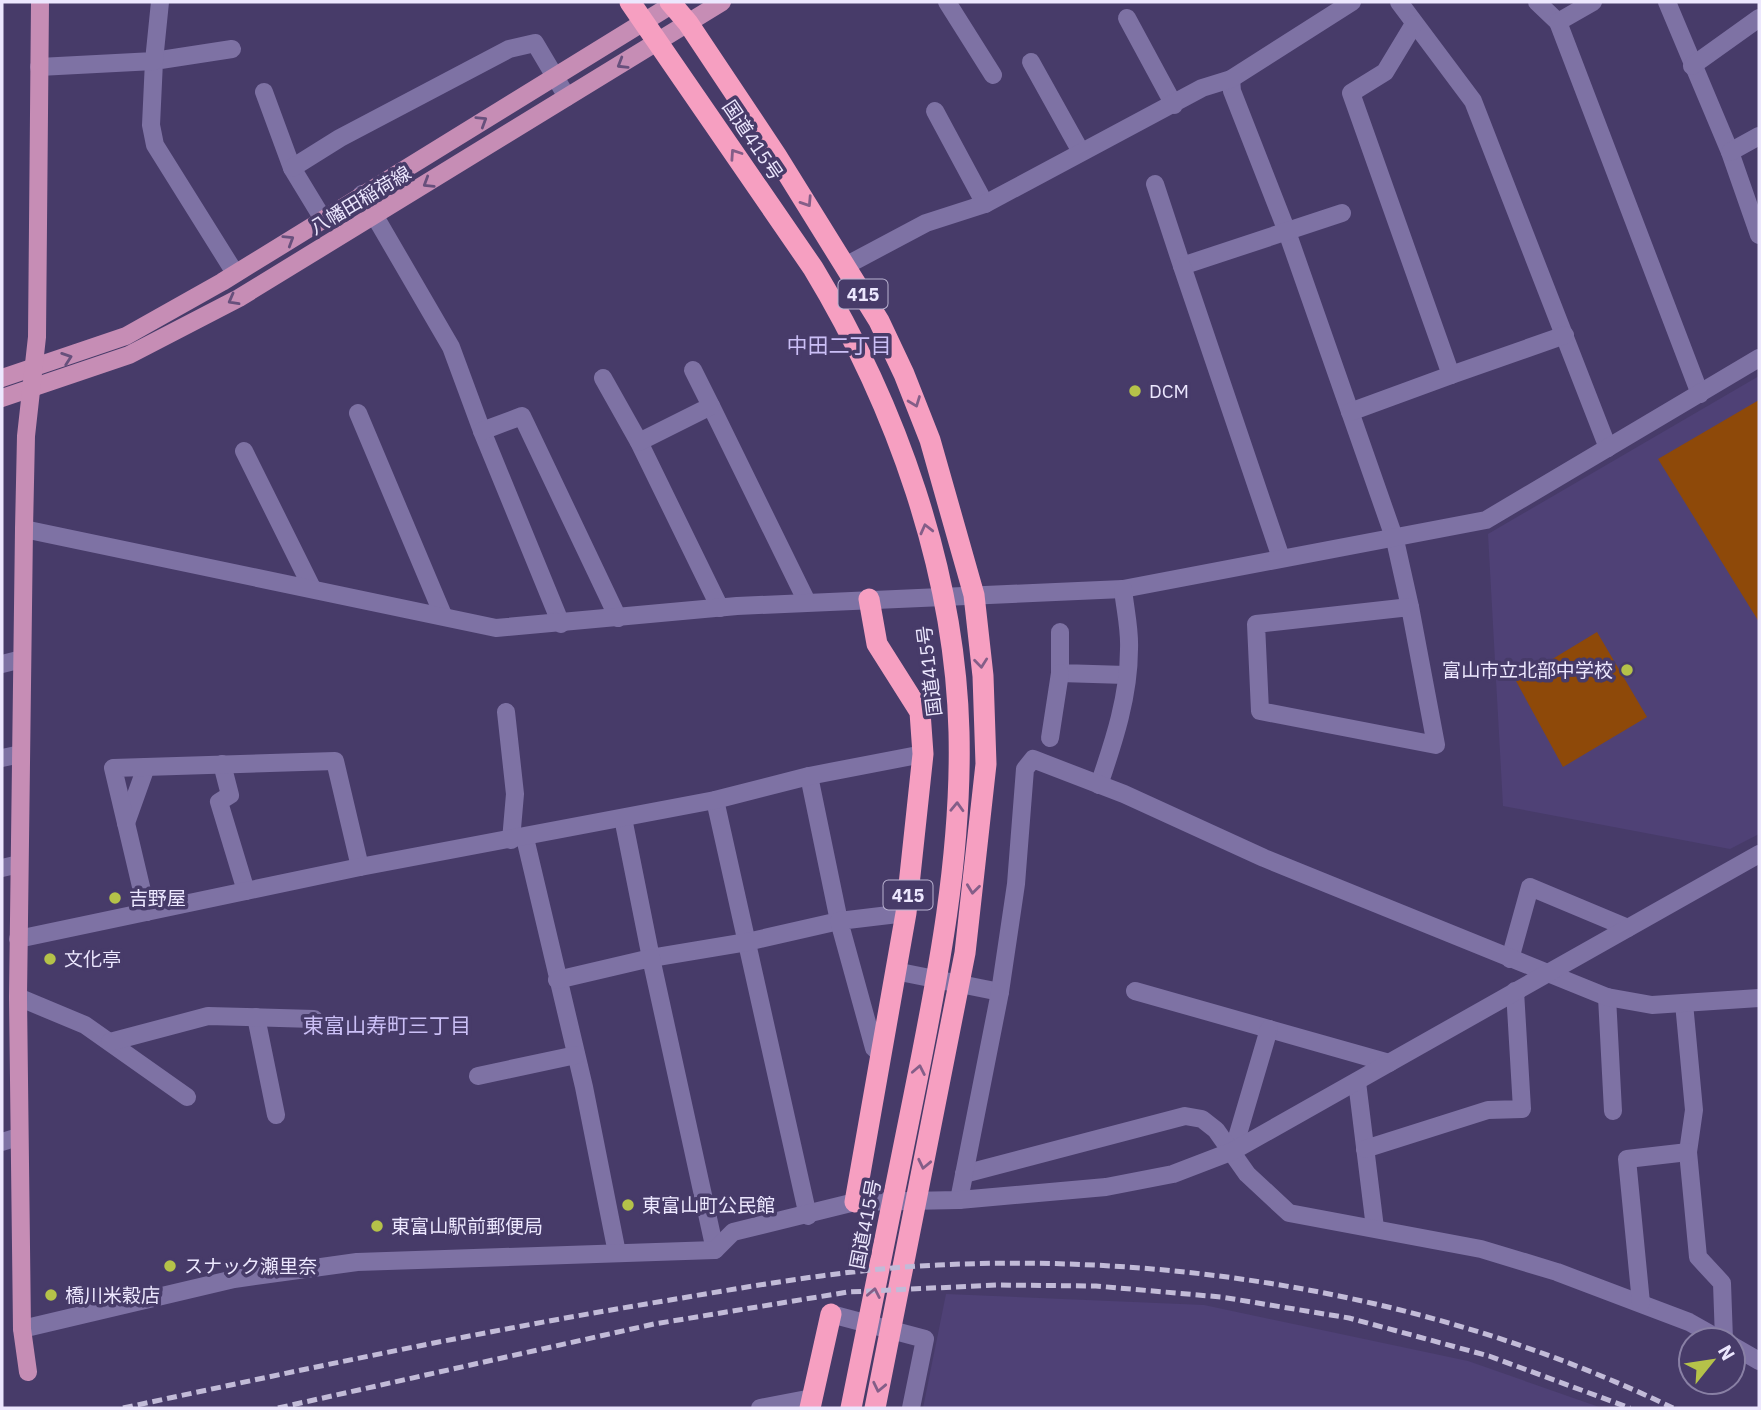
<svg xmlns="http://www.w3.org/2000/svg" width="1761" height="1410" viewBox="0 0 1761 1410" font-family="'IBM Plex Sans','Noto Sans JP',sans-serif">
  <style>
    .built { fill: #4f4176 }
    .green { fill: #8e4909 }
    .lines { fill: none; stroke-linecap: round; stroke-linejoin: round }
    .minor { stroke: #7e72a4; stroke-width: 18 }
    .major { stroke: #c68db5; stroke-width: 18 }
    .highway { stroke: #f69fc1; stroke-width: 21 }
    .rail { stroke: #c2bbd8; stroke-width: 5; stroke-dasharray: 10 5; stroke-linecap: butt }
    .oneway { stroke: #67507c }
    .oneway2 { stroke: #845e88 }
    .poi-dot { fill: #b5c249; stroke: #473b69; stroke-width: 2.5 }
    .labels { text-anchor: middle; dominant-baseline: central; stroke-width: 7; stroke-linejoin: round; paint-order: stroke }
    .shield { fill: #473b69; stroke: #bab3d1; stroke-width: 2 }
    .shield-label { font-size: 18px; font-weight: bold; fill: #ece7fe }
    .street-label { font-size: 19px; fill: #ece7fe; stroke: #473b69 }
    .poi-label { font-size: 19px; fill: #ece7fe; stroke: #473b69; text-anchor: start }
    .neighbourhood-label { font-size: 21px; fill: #cbbff6; stroke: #473b69 }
  </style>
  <rect width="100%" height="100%" fill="#473b69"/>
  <g class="built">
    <path d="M1759 376V834L1730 849 1503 806 1488 534Z"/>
    <path d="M946 1294 1204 1305 1468 1361 1602 1408H923Z"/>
  </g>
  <g class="green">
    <path d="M1759 400V622L1658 459Z"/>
    <path d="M1597 632 1647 717 1563 767 1516 681Z"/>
  </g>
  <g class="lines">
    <g class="minor">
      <path d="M947 2 993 75"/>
      <path d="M1399 2 1473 101 1608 448"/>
      <path d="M1537 2 1558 22"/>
      <path d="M1593 2 1558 22 1700 394"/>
      <path d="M1667 2 1730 152 1759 235"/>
      <path d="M1127 18 1174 105"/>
      <path d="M232 49 154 61 151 125 155 145 235 273"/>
      <path d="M1031 62 1081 152"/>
      <path d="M1692 66 1759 18"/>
      <path d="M39 67 154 61 160 2"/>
      <path d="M1231 79 1232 91 1286 229 1395 540 1410 607"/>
      <path d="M264 92 292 168 323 219"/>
      <path d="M935 111 985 204"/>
      <path d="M1730 152 1759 136"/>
      <path d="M292 168 340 138 509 49 535 43 567 97"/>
      <path d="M1155 184 1182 266 1342 213"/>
      <path d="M362 194 451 347 482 431 561 624"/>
      <path d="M847 265 926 223 985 204 1202 88 1231 79 1352 2"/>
      <path d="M1182 266 1281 558"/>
      <path d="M1451 375 1565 335"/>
      <path d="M603 378 639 442 720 608"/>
      <path d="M711 406 807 602"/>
      <path d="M1350 412 1451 375 1351 93 1385 72 1414 24"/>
      <path d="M358 413 443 615"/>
      <path d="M482 431 522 416 618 618"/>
      <path d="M639 442 711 406 693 370"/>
      <path d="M244 451 312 588"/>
      <path d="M24 529 496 628 737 606 1123 589 1486 520 1759 358"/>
      <path d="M1410 607 1436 745 1260 711 1256 624Z"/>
      <path d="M1060 632V673L1126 675"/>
      <path d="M2 664 22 659"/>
      <path d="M506 712 515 794 511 840"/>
      <path d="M1050 738 1060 673"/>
      <path d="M2 758 21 754"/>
      <path d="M222 764 230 795 219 802 246 891"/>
      <path d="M1099 785C1114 741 1129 696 1129 649 1130 629 1125 609 1123 589"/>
      <path d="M715 800 808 1216"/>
      <path d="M623 818 651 958 747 942 839 921 809 776"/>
      <path d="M126 823 146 767"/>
      <path d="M525 838 584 1087 617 1253"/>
      <path d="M2 868 19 864"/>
      <path d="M147 912 113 768 335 761 360 867"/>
      <path d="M18 939 360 867 715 800 809 776 923 754"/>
      <path d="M1510 959 1530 887 1628 928"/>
      <path d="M895 971 1000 992"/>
      <path d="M557 980 651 958 715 1250"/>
      <path d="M1135 991 1389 1063"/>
      <path d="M18 997 85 1025 187 1097"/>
      <path d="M1607 997 1613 1111"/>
      <path d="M1684 1003 1694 1110 1688 1152 1698 1257 1722 1283 1724 1340"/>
      <path d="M256 1017 276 1115"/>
      <path d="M110 1042 208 1016 314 1019"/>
      <path d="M880 1054 874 1048 839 921 906 913"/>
      <path d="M478 1076 576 1055"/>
      <path d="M1357 1082 1375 1228"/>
      <path d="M2 1142 18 1137"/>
      <path d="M1365 1149 1488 1110 1522 1109 1515 991"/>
      <path d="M1233 1151 1269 1029"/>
      <path d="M964 1174 1185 1116 1202 1119 1216 1130 1247 1174 1289 1213 1481 1249 1557 1272 1689 1322 1721 1340"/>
      <path d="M959 1200 1000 992 1016 884 1025 769 1033 759 1124 794 1264 858 1607 997 1652 1005 1759 998"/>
      <path d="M1641 1303 1627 1159 1688 1152"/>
      <path d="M831 1314 925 1339 911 1408"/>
      <path d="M22 1329 234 1279 357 1262 715 1250 733 1232 855 1202 959 1200 1106 1187 1173 1174 1233 1151 1759 854"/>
      <path d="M1733 1346 1759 1361"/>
      <path d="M760 1408 812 1398"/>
    </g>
    <g class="major">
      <path d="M2 378 126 336 222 282 676 2"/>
      <path d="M2 398 129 355 239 298 722 2"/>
      <path d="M28 1372 22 1329 18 997 24 529 26 436 37 337 40 2"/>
    </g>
    <g class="highway">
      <path d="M630 2 813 268C896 405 955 571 959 732 962 854 938 976 914 1095 893 1199 872 1304 851 1408"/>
      <path d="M670 2 688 23 776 155 879 321 904 374 930 440 974 595 983 676 986 764 965 953 875 1408"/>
      <path d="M855 1202 906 913 923 754 920 712 877 644 869 599"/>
      <path d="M810 1408 831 1314"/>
    </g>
    <g class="rail">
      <path d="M123 1408C305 1369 486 1330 670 1300 758 1285 848 1269 938 1265 1188 1253 1447 1299 1673 1408"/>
      <path d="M278 1408 654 1324 848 1292 997 1285 1096 1286 1221 1297 1349 1318 1489 1356 1630 1408"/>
    </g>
  </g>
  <defs><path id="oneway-chevron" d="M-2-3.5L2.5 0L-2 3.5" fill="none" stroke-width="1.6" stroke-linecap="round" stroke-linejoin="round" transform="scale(1.75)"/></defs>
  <g class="oneway">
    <use href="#oneway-chevron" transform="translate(622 64) rotate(149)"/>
    <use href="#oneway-chevron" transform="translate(482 121) rotate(-32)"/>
    <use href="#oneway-chevron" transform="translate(428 183) rotate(148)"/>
    <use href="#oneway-chevron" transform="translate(289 240) rotate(-32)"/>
    <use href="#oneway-chevron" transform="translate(233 300) rotate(151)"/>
    <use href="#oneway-chevron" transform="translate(67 358) rotate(-19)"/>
  </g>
  <g class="oneway2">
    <use href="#oneway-chevron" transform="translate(735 154) rotate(-124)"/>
    <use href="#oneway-chevron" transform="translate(807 202) rotate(57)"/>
    <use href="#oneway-chevron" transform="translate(915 402) rotate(69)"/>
    <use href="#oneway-chevron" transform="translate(926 529) rotate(-104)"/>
    <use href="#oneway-chevron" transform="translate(981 663) rotate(84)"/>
    <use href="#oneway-chevron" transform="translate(957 807) rotate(-88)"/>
    <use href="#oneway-chevron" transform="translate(973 889) rotate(97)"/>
    <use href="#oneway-chevron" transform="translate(919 1070) rotate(-79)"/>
    <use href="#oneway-chevron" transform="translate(924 1164) rotate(102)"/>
    <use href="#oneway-chevron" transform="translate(874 1293) rotate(-79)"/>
    <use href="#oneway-chevron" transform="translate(879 1387) rotate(102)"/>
  </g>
  <g class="poi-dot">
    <circle cx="1135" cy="391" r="7"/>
    <circle cx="1627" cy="670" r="7"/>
    <circle cx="115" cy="898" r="7"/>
    <circle cx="50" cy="959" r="7"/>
    <circle cx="628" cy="1205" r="7"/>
    <circle cx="377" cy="1226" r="7"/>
    <circle cx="170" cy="1266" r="7"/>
    <circle cx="51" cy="1295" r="7"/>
  </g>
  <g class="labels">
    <g class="shield">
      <rect x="838.5" y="279.5" width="49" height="29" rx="5"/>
      <rect x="883.5" y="880.5" width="49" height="29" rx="5"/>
    </g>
    <g class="shield-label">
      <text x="863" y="294">415</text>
      <text x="908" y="895">415</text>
    </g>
    <g class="street-label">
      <text transform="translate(753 140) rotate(56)">国道415号</text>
      <text transform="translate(360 200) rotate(-31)">八幡田稲荷線</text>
      <text transform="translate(929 671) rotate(-97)">国道415号</text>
      <text transform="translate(865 1224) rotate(-79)">国道415号</text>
    </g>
    <g class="poi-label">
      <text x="1149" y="391">DCM</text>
      <text x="1613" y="670" text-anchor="end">富山市立北部中学校</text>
      <text x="129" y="898">吉野屋</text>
      <text x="64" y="959">文化亭</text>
      <text x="642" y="1205">東富山町公民館</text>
      <text x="391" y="1226">東富山駅前郵便局</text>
      <text x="184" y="1266">スナック瀬里奈</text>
      <text x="65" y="1295">橋川米穀店</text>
    </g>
    <g class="neighbourhood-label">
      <text x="839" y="345">中田二丁目</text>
      <text x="387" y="1025">東富山寿町三丁目</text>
    </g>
  </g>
  <rect width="1761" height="1410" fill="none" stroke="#ece7fe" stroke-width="7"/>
  <g transform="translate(1712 1361) rotate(60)"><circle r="33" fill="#473b69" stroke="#8980a5" stroke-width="2"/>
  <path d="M0-5L12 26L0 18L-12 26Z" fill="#b5c249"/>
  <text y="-10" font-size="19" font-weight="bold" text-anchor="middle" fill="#ece7fe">N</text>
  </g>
</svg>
